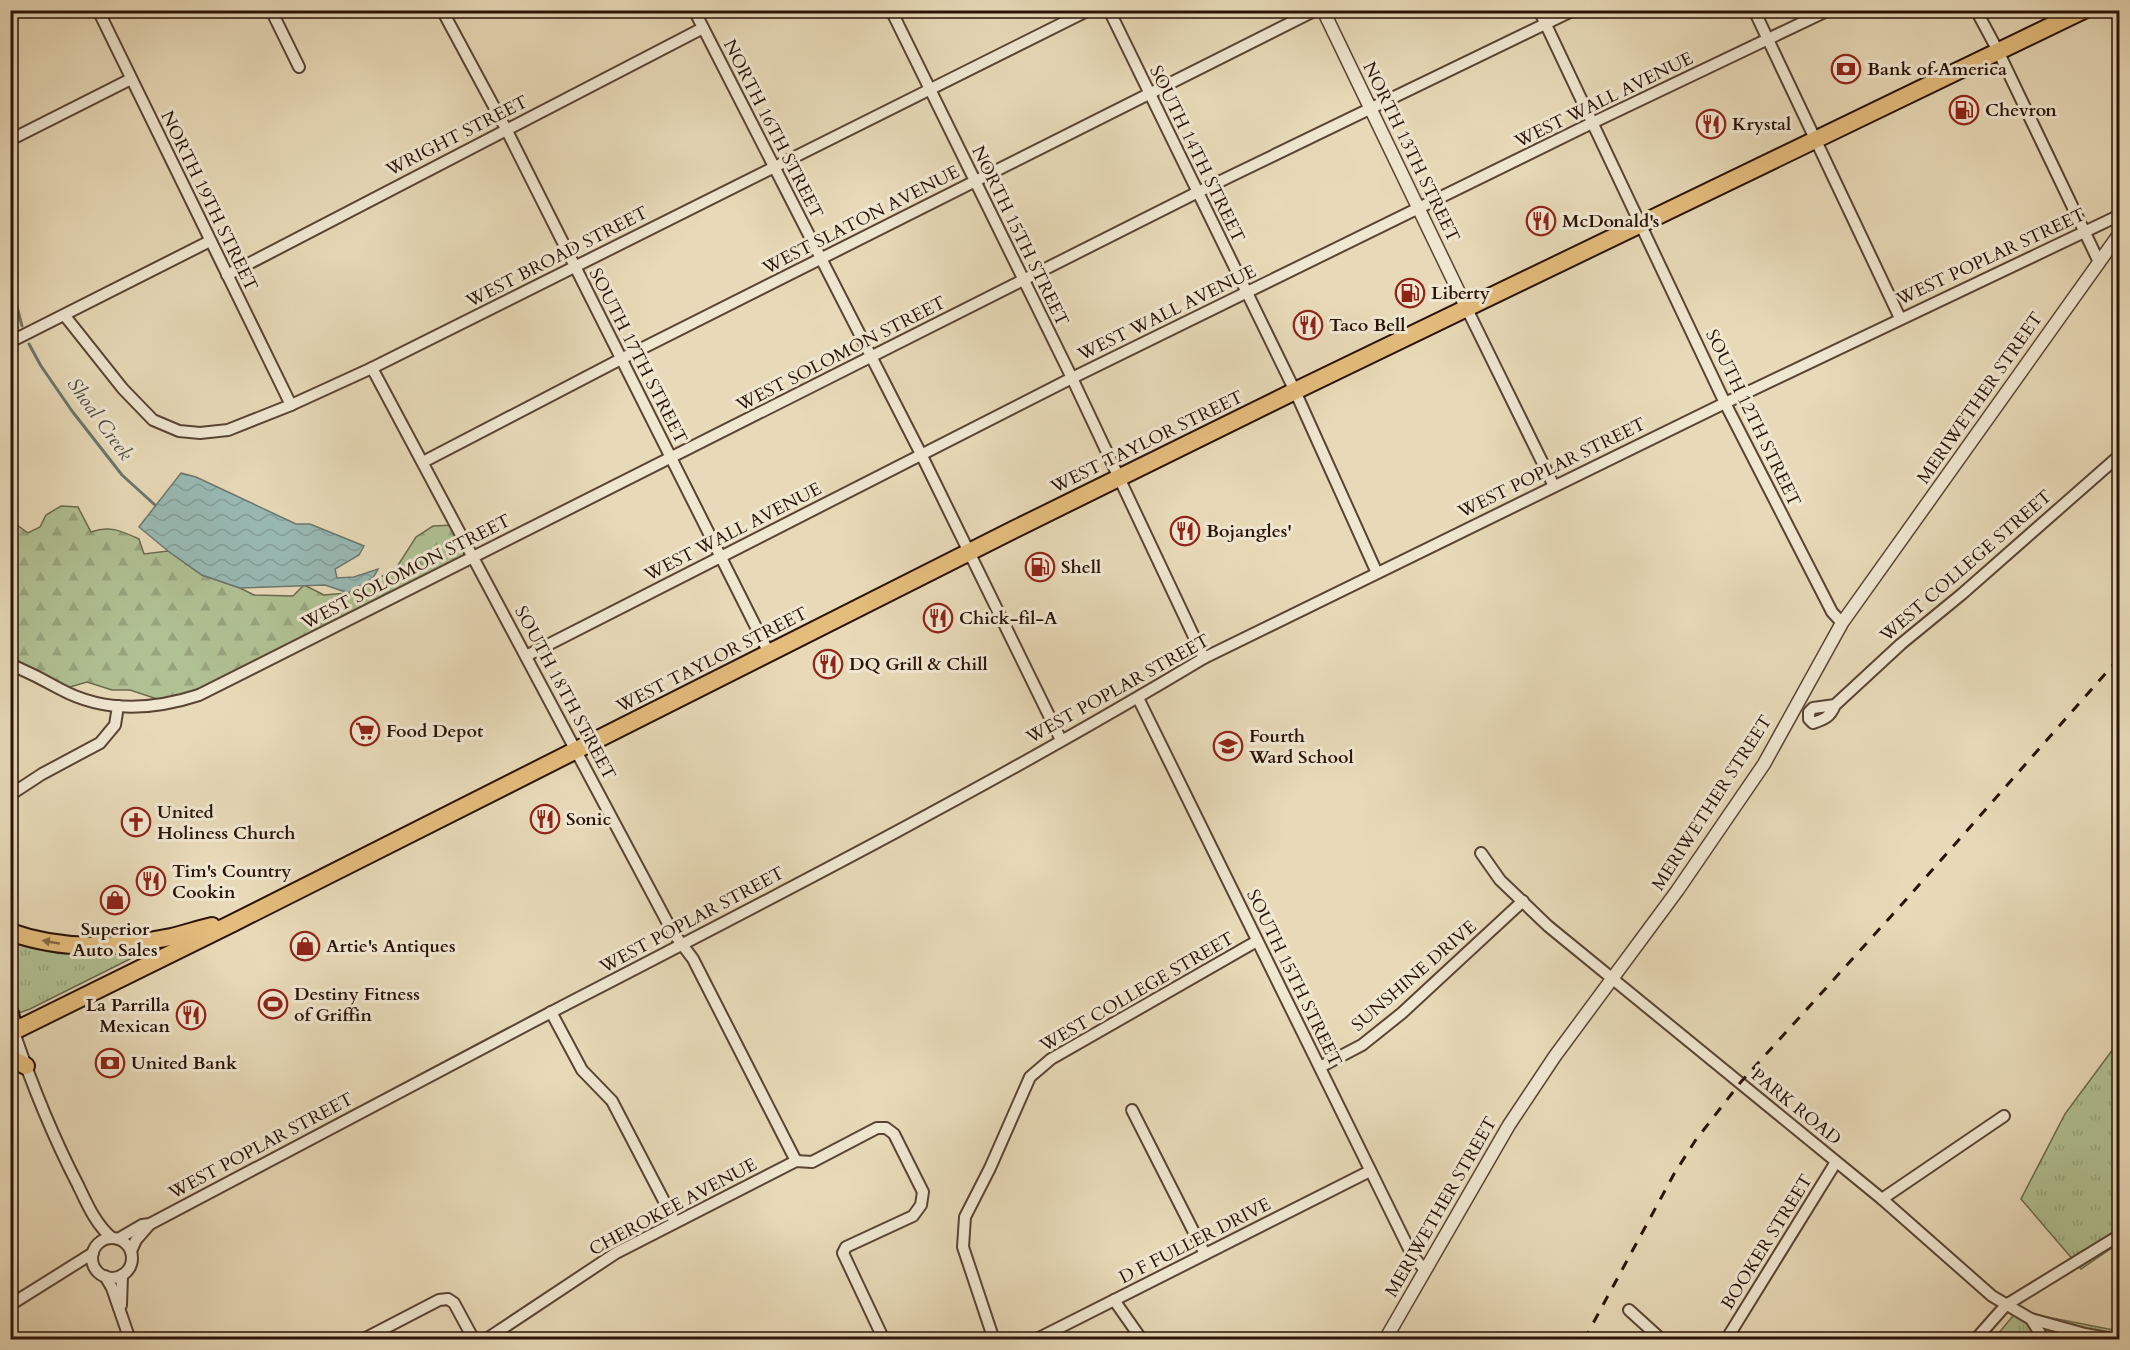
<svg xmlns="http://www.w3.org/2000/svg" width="2130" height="1350" viewBox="0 0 2130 1350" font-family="Cardo,serif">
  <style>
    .grass { fill: url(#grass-tufts); stroke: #6c6a4e; stroke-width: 1.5 }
    .forest { fill: url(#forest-firs); stroke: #6c6a4e; stroke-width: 1.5 }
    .water { fill: url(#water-waves); stroke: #6c776f; stroke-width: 1.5 }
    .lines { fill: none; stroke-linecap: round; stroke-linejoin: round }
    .stream { stroke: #6c776f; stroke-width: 3 }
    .minor-casing { stroke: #594434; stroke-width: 14 }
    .tertiary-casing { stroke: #594434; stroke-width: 15 }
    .primary-casing { stroke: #291208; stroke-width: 20 }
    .minor { stroke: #f0e7d1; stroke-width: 10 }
    .tertiary { stroke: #f0e7d1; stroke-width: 12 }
    .primary { stroke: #e4bd7c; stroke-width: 16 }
    .rail { stroke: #291208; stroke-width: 3; stroke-dasharray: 10 10; stroke-linecap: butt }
    .oneway { fill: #866842 }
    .labels { text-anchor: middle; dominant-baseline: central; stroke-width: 6; stroke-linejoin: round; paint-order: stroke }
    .poi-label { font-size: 18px; font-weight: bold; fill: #291208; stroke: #f0e7d1; text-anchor: start }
    .street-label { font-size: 18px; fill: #291208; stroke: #f0e7d1 }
    .water-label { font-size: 20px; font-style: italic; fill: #504d44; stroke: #f0e7d1 }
  </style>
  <defs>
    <pattern id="grass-tufts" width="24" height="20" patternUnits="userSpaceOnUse" patternTransform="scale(1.5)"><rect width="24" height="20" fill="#b0c193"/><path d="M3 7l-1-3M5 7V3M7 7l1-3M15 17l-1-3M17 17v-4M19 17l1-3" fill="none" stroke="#97a57d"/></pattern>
    <pattern id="forest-firs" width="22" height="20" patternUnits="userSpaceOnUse" patternTransform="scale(1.5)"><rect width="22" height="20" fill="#b0c193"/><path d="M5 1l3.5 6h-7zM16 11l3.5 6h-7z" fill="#97a57d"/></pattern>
    <pattern id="water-waves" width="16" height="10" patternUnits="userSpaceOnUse" patternTransform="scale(1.5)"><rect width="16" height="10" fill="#98bab4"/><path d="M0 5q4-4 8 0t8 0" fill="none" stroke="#839f99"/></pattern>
  </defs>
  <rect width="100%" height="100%" fill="#e8dab8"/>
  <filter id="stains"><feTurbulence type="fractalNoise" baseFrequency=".00333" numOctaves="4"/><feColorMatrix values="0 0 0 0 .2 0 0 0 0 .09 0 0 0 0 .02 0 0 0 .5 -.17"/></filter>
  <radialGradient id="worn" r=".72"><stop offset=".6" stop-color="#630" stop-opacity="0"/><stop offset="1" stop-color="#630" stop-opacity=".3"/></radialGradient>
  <g class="grass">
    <path d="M10 936 57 949 121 953 135 952 136 956 30 1009 16 1014 11 999Z"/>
    <path d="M2119 1041V1243L2081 1269 2021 1199 2065 1114Z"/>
    <path d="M2017 1311 2119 1331V1339L1993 1340Z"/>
  </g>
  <path class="forest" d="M61 506 78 507 91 532C109 525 122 531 139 539L144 554 168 551 202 575 240 588 254 595 293 596 304 585 324 595 348 593 395 570 416 537 433 526 455 525 473 557 172 704 130 690H112L87 682 60 690 11 665 10 513 17 525 28 533 40 527 46 515Z"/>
  <path class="water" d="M181 473 196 477 296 524H310L364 546 359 555 335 569 337 578 354 577 378 569 373 578 348 593 325 585 240 588 202 575 168 551 139 527Z"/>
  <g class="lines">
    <g class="stream">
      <path d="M10 279 22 326"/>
      <path d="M29 344 41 366 72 411 122 475 155 505"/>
    </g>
    <g class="minor-casing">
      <g id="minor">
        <path d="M98 10 291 405"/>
        <path d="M271 10 299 67"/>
        <path d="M442 10 506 129 769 653"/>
        <path d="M694 10 921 454 1061 740"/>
        <path d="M891 10 1072 378 1204 658"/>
        <path d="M1109 10 1295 391 1377 573"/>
        <path d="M1539 10 1725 403 1832 612 1842 623"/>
        <path d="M1754 10 1900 318"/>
        <path d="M1976 10 1998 51 2099 262"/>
        <path d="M10 140 131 79"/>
        <path d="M227 275 703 28"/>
        <path d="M1467 309 1554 486"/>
        <path d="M65 316 123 389 153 420 179 431 200 433 228 430 291 405 372 368 1089 10"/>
        <path d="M10 342 210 241"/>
        <path d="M372 368 672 931 693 959 796 1161"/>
        <path d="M423 462 621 359 1316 10"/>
        <path d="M526 656 1072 378 1592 123 1829 10"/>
        <path d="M10 664C28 672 44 680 60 689 104 713 153 710 199 695L1198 192 1574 10"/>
        <path d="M1138 698 1412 1255 1425 1270"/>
        <path d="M1835 705 1813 708 1809 712V719L1813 723C1825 719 1830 717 1835 705L1901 644 1962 594 2120 455"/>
        <path d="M10 795 42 774 100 743 115 725 118 706"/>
        <path d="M1481 853 1500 880 1548 926 1882 1199 1992 1296 2031 1319 2085 1334 2117 1340"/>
        <path d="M551 1012 582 1070 612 1101 675 1222"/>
        <path d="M14 1032C32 1085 52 1135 78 1185 87 1204 96 1225 112 1238"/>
        <path d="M1320 1067 1362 1045 1402 1013 1523 901"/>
        <path d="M1132 1110 1205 1254"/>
        <path d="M1882 1199 2004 1116"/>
        <circle cx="112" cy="1258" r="20"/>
        <path d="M118 1239 142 1225 150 1224C288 1151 426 1077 565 1005 780 894 996 783 1204 658L1725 403 2120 215"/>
        <path d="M131 1251 136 1240 150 1224"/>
        <path d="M105 1276 112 1288 130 1340"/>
        <path d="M1114 1300 1142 1340"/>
        <path d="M10 1305 93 1253"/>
        <path d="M121 1305 122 1275"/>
        <path d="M1629 1310 1662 1340"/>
        <path d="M2031 1319 2044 1340"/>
        <path d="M362 1340 439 1300 448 1299 454 1303 474 1340"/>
        <path d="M485 1340 616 1253 796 1161 812 1162 877 1128H886L894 1134 923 1192 921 1205 913 1216 846 1247 843 1253 884 1340"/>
        <path d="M994 1340 963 1247 965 1217 990 1168 1030 1077 1051 1059 1257 941"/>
        <path d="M1035 1340 1370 1171"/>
        <path d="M1726 1340 1836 1162"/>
        <path d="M1975 1340 2006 1305 2120 1235"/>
      </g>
    </g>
    <g class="tertiary-casing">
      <g id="tertiary">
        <path d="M1323 10 1467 309"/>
        <path d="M1385 1340 1509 1125 1555 1056 1677 891 1764 764 1842 623 2120 233"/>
      </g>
    </g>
    <g class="primary-casing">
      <g id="primary">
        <path d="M10 932C63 951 117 948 171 937 185 934 198 929 212 926"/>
        <path d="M10 1013 14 1032"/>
        <path d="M10 1033 233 923 1013 530 1295 391 2084 10"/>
        <path d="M10 1058 26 1066"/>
      </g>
    </g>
    <use href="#minor" class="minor"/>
    <use href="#tertiary" class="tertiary"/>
    <use href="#primary" class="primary"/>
    <path class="rail" d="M1584 1340 1674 1174 1695 1141 1740 1083 1903 903 2120 657"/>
  </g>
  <defs><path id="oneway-solid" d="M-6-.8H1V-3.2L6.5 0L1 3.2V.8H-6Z" transform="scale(1.5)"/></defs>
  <use class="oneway" href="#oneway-solid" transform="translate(51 942) rotate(-170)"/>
  <defs>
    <g id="bank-ring" transform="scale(1.5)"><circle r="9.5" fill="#f0e7d1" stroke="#8f2418" stroke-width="1.5"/><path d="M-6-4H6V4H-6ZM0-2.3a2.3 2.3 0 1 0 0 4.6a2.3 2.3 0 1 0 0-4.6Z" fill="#8f2418"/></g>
    <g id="fuel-ring" transform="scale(1.5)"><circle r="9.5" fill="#f0e7d1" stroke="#8f2418" stroke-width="1.5"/><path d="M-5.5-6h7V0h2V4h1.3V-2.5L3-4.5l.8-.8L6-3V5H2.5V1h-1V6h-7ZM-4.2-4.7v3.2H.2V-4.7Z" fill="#8f2418"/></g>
    <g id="restaurant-ring" transform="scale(1.5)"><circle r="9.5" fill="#f0e7d1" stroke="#8f2418" stroke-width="1.5"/><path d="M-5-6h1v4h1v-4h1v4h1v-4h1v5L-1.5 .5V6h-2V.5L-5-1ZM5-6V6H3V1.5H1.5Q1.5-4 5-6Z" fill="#8f2418"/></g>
    <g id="supermarket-ring" transform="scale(1.5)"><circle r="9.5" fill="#f0e7d1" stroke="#8f2418" stroke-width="1.5"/><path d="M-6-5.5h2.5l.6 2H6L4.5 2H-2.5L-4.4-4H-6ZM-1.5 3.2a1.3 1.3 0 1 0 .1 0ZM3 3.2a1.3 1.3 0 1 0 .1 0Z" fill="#8f2418"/></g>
    <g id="school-ring" transform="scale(1.5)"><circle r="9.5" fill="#f0e7d1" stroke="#8f2418" stroke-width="1.5"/><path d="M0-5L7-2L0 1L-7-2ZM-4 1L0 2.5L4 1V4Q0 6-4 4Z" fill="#8f2418"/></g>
    <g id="church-ring" transform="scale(1.5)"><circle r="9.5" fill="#f0e7d1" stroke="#8f2418" stroke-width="1.5"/><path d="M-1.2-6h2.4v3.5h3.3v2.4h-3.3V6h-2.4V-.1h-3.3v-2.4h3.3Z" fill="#8f2418"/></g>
    <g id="shop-ring" transform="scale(1.5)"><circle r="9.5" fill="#f0e7d1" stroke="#8f2418" stroke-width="1.5"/><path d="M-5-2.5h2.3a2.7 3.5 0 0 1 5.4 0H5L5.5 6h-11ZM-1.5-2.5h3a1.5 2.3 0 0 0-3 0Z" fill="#8f2418"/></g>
    <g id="stadium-ring" transform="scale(1.5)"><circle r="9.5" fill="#f0e7d1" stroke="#8f2418" stroke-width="1.5"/><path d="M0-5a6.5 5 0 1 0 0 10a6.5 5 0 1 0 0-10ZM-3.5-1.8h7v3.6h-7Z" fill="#8f2418"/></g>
  </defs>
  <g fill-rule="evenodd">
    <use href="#bank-ring" x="1846" y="69"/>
    <use href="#fuel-ring" x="1964" y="110"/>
    <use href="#restaurant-ring" x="1711" y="124"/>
    <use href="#restaurant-ring" x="1541" y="221"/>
    <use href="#fuel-ring" x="1410" y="293"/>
    <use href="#restaurant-ring" x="1308" y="325"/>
    <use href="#restaurant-ring" x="1185" y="531"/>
    <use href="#fuel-ring" x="1040" y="567"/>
    <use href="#restaurant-ring" x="938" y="618"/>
    <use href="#restaurant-ring" x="828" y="664"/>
    <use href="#supermarket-ring" x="365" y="731"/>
    <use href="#school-ring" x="1228" y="746"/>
    <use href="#restaurant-ring" x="545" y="819"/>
    <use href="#church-ring" x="136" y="822"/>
    <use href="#restaurant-ring" x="151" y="881"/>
    <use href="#shop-ring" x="115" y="900"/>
    <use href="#shop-ring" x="305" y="946"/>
    <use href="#stadium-ring" x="273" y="1004"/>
    <use href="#restaurant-ring" x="191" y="1015"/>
    <use href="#bank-ring" x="110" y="1063"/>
  </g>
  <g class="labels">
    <g class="poi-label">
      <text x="1867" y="69">Bank of America</text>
      <text x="1985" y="110">Chevron</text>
      <text x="1732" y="124">Krystal</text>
      <text x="1562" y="221">McDonald's</text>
      <text x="1431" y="293">Liberty</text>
      <text x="1329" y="325">Taco Bell</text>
      <text x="1206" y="531">Bojangles'</text>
      <text x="1061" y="567">Shell</text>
      <text x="959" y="618">Chick-fil-A</text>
      <text x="849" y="664">DQ Grill &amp; Chill</text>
      <text x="386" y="731">Food Depot</text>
      <text x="1249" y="736">Fourth<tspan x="1249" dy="21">Ward School</tspan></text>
      <text x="157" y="812">United<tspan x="157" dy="21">Holiness Church</tspan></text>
      <text x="566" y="819">Sonic</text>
      <text x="172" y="871">Tim's Country<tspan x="172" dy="21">Cookin</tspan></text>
      <text x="115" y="929" text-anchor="middle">Superior<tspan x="115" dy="21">Auto Sales</tspan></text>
      <text x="326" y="946">Artie's Antiques</text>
      <text x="294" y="994">Destiny Fitness<tspan x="294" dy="21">of Griffin</tspan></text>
      <text x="170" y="1005" text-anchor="end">La Parrilla<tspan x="170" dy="21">Mexican</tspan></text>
      <text x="131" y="1063">United Bank</text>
    </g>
    <g class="street-label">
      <text transform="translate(1604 100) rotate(-26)">WEST WALL AVENUE</text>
      <text transform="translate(773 129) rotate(63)">NORTH 16TH STREET</text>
      <text transform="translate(457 136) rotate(-27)">WRIGHT STREET</text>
      <text transform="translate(1411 152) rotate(64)">NORTH 13TH STREET</text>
      <text transform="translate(1197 154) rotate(64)">SOUTH 14TH STREET</text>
      <text transform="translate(209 201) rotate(64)">NORTH 19TH STREET</text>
      <text transform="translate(861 220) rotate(-27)">WEST SLATON AVENUE</text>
      <text transform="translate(1020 236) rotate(64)">NORTH 15TH STREET</text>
      <text transform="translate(557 257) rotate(-27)">WEST BROAD STREET</text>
      <text transform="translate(1991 257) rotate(-25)">WEST POPLAR STREET</text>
      <text transform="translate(1167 313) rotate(-26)">WEST WALL AVENUE</text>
      <text transform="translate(841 354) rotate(-27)">WEST SOLOMON STREET</text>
      <text transform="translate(638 356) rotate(63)">SOUTH 17TH STREET</text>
      <text transform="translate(1980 398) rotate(-55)">MERIWETHER STREET</text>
      <text transform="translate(1753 418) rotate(64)">SOUTH 12TH STREET</text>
      <text transform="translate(1147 442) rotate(-26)">WEST TAYLOR STREET</text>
      <text transform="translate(1552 468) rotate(-26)">WEST POPLAR STREET</text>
      <text transform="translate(733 532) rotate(-27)">WEST WALL AVENUE</text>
      <text transform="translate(1966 566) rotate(-41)">WEST COLLEGE STREET</text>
      <text transform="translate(406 572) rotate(-27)">WEST SOLOMON STREET</text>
      <text transform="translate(712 660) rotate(-27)">WEST TAYLOR STREET</text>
      <text transform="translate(1118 689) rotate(-29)">WEST POPLAR STREET</text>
      <text transform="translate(565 693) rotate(62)">SOUTH 18TH STREET</text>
      <text transform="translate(1712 803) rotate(-57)">MERIWETHER STREET</text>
      <text transform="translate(692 920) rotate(-28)">WEST POPLAR STREET</text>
      <text transform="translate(1414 976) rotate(-41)">SUNSHINE DRIVE</text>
      <text transform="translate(1294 978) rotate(64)">SOUTH 15TH STREET</text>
      <text transform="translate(1137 992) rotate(-30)">WEST COLLEGE STREET</text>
      <text transform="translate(1796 1107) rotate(39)">PARK ROAD</text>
      <text transform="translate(261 1146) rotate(-28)">WEST POPLAR STREET</text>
      <text transform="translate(673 1207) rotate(-28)">CHEROKEE AVENUE</text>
      <text transform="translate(1441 1207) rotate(-60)">MERIWETHER STREET</text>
      <text transform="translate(1195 1241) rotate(-27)">D F FULLER DRIVE</text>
      <text transform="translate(1767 1242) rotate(-58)">BOOKER STREET</text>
    </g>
    <g class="water-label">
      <text transform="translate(100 419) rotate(54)">Shoal Creek</text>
    </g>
  </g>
  <rect width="2130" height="1350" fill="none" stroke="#e8dab8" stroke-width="36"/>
  <rect x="12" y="12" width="2106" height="1326" fill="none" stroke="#291208" stroke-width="3"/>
  <rect x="18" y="18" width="2094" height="1314" fill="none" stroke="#291208" stroke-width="1.5"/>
  <rect width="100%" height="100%" filter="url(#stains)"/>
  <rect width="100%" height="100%" fill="url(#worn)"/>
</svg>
